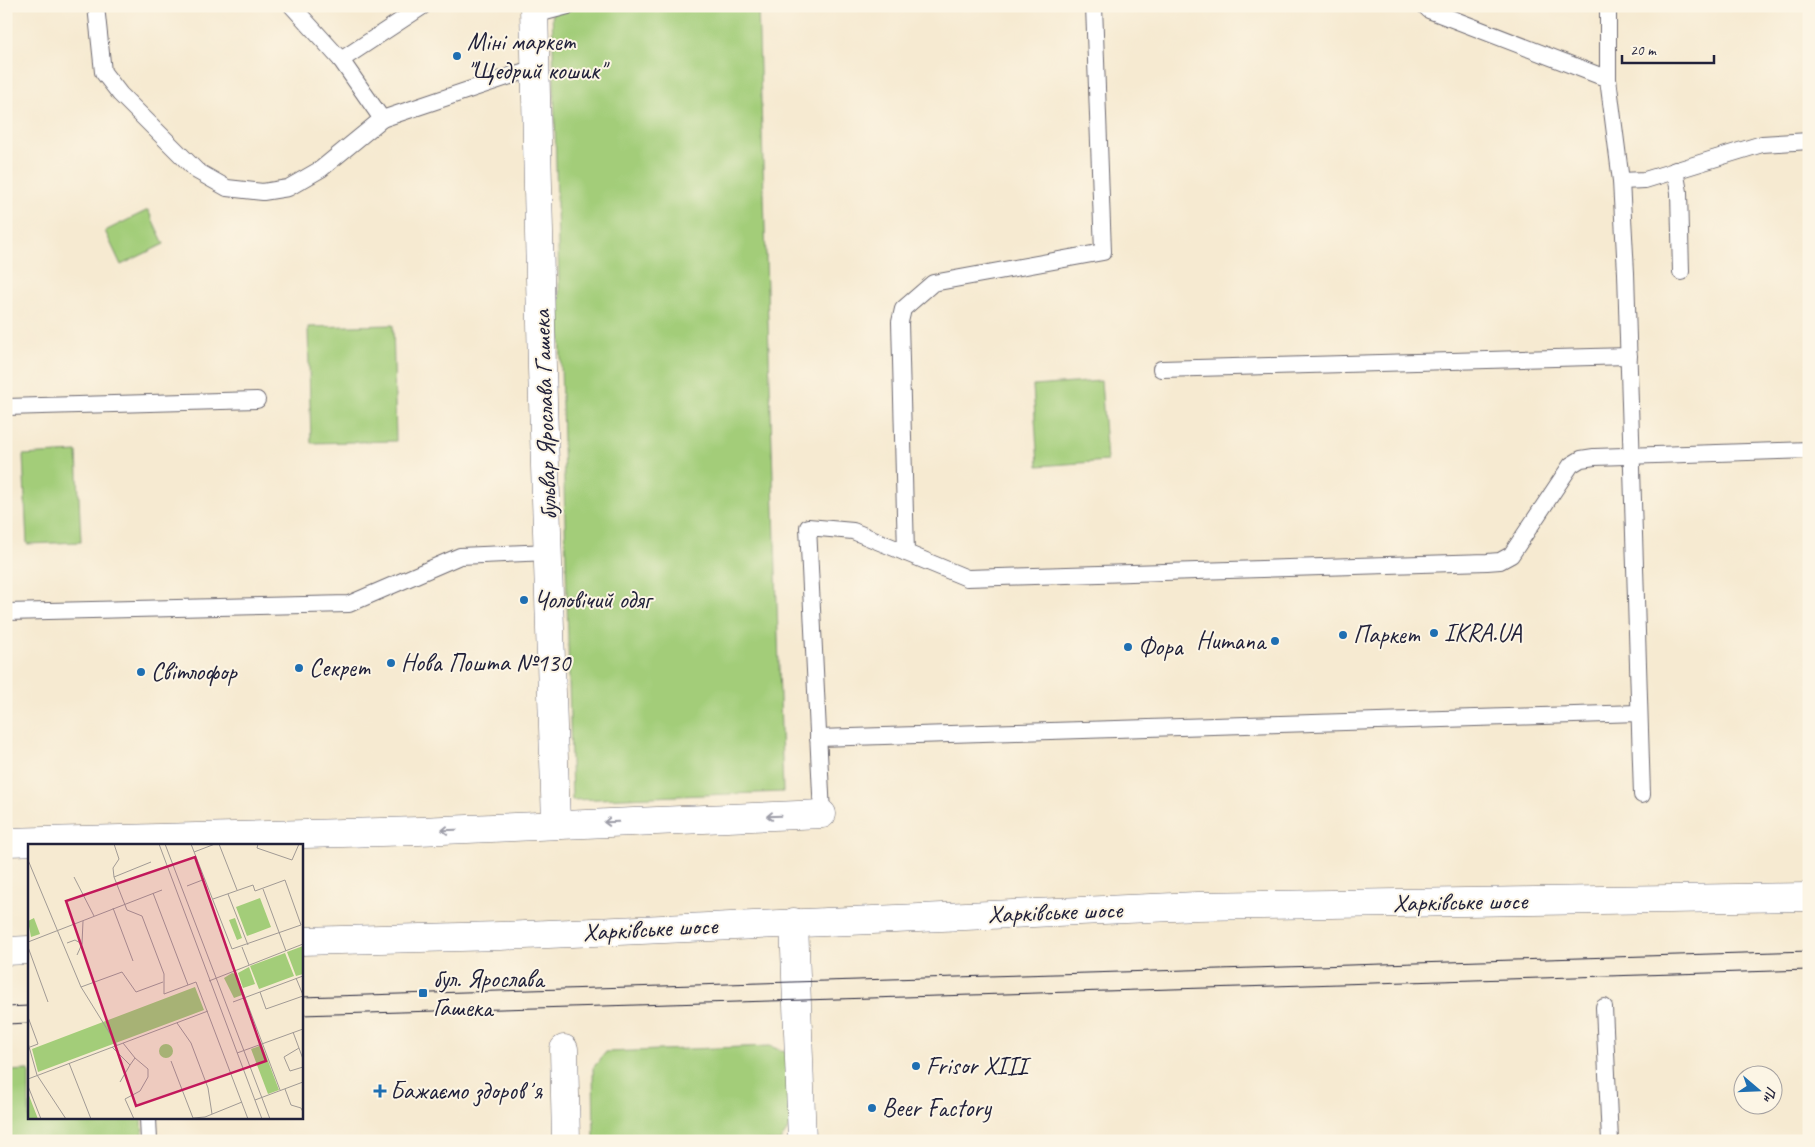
<svg xmlns="http://www.w3.org/2000/svg" width="1815" height="1147" viewBox="0 0 1815 1147" font-family="Caveat,sans-serif">
  <style>
    .green { fill: #a3cd79; stroke: #62785a }
    .lines { fill: none; stroke-linecap: round; stroke-linejoin: round }
    .lane-casing { stroke: #6c6870; stroke-width: 18 }
    .street-casing { stroke: #6c6870; stroke-width: 29 }
    .primary-casing { stroke: #6c6870; stroke-width: 29 }
    .lane { stroke: #fff; stroke-width: 16 }
    .street { stroke: #fff; stroke-width: 28 }
    .primary { stroke: #fff; stroke-width: 28 }
    .tram { stroke: #22223b; stroke-width: 1 }
    .oneway { stroke: #9c9ca7 }
    .poi-dot { fill: #1f6fb2; stroke: #fcf5e5; stroke-width: 2 }
    .labels { text-anchor: middle; dominant-baseline: central; stroke-width: 4; stroke-linejoin: round; paint-order: stroke }
    .poi-label { font-size: 25px; fill: #22223b; stroke: #fcf5e5; text-anchor: start }
    .street-label { font-size: 25px; fill: #22223b; stroke: #fcf5e5 }
    .inset-road { fill: none; stroke: #a19a95; stroke-width: 1 }
    .view { fill: #c2185b; fill-opacity: 0.15; stroke: #c2185b; stroke-width: 2.5 }
    .inset-edge { fill: none; stroke: #22223b; stroke-width: 2.5 }
  </style>
  <rect width="100%" height="100%" fill="#fcf5e5"/>
  <filter id="ink" filterUnits="userSpaceOnUse"><feTurbulence type="fractalNoise" baseFrequency=".02" numOctaves="2"/><feDisplacementMap in="SourceGraphic" scale="10" xChannelSelector="R" yChannelSelector="G"/><feConvolveMatrix kernelMatrix="1 2 1 2 8 2 1 2 1" color-interpolation-filters="sRGB"/></filter>
  <filter id="wash" filterUnits="userSpaceOnUse"><feTurbulence type="fractalNoise" baseFrequency=".0096" numOctaves="4" result="noise"/><feDisplacementMap in="SourceGraphic" scale="20" xChannelSelector="R" yChannelSelector="G"/><feGaussianBlur stdDeviation="1.12" result="paint"/><feColorMatrix in="noise" values="0 0 0 0 0 0 0 0 0 0 0 0 0 0 0 0 0 1.4 0 .05"/><feComposite in="paint" operator="in"/></filter>
  <g filter="url(#wash)">
    <rect width="100%" height="100%" fill="#f6ead1"/>
    <g class="green">
      <path d="M552 6H758L783 792 572 800Z"/>
      <path d="M148 210 164 244 121 265 105 231Z"/>
      <path d="M393 325 396 441 311 443 308 327Z"/>
      <path d="M1101 381 1107 461 1038 466 1033 386Z"/>
      <path d="M77 452 81 542 27 544 23 455Z"/>
      <path d="M770 1046 790 1054 791 1126 780 1141H594L593 1068 606 1052Z"/>
      <path d="M29 1070V1118H142L143 1141H6V1071Z"/>
    </g>
  </g>
  <g filter="url(#ink)">
    <g class="lines">
      <g class="lane-casing">
        <g id="lane">
          <path d="M96 6 103 72 120 94 197 171 227 188 263 192 288 188 321 169 382 119 341 60 423 6"/>
          <path d="M292 6 341 60"/>
          <path d="M1425 6 1429 10 1608 79"/>
          <path d="M1608 6V79L1621 181 1626 273 1642 795"/>
          <path d="M534 15 568 6"/>
          <path d="M382 119 534 68"/>
          <path d="M1675 170 1679 192 1681 272"/>
          <path d="M1621 181 1645 180 1762 144 1809 141"/>
          <path d="M1161 369 1629 356"/>
          <path d="M6 407 257 400"/>
          <path d="M906 553 900 322 903 309 933 283 1103 252 1094 6"/>
          <path d="M6 612 349 604 460 556 549 552"/>
          <path d="M818 738 1639 713"/>
          <path d="M822 814 808 527 853 531 967 578 1487 562 1500 561 1511 555 1571 465 1581 459 1594 457 1809 450"/>
          <path d="M1604 1007 1610 1141"/>
          <path d="M148 1118 149 1141"/>
        </g>
      </g>
      <g class="street-casing">
        <g id="street">
          <path d="M534 6 542 368 556 824"/>
          <path d="M6 842 419 831 822 814"/>
          <path d="M794 922 802 1141"/>
          <path d="M564 1049 566 1141"/>
        </g>
      </g>
      <g class="primary-casing">
        <g id="primary">
          <path d="M301 941 500 936 1197 906 1809 897"/>
          <path d="M6 951 29 950"/>
        </g>
      </g>
      <use href="#lane" class="lane"/>
      <use href="#street" class="street"/>
      <use href="#primary" class="primary"/>
      <g class="tram">
        <path d="M301 997 1809 951"/>
        <path d="M6 1007 29 1006"/>
        <path d="M301 1015 1809 970"/>
        <path d="M6 1024 29 1023"/>
      </g>
    </g>
    <defs><path id="oneway-shaft" d="M-6 0H5M1.5-3L5.5 0L1.5 3" fill="none" stroke-width="1.6" stroke-linecap="round" stroke-linejoin="round" transform="scale(1.25)"/></defs>
    <g class="oneway">
      <use href="#oneway-shaft" transform="translate(774 816) rotate(178)"/>
      <use href="#oneway-shaft" transform="translate(611 822) rotate(178)"/>
      <use href="#oneway-shaft" transform="translate(449 830) rotate(178)"/>
    </g>
  </g>
  <g class="poi-dot">
    <circle cx="457" cy="56" r="5"/>
    <circle cx="524" cy="600" r="5"/>
    <circle cx="1434" cy="633" r="5"/>
    <circle cx="1343" cy="635" r="5"/>
    <circle cx="1275" cy="641" r="5"/>
    <circle cx="1128" cy="647" r="5"/>
    <circle cx="391" cy="663" r="5"/>
    <circle cx="299" cy="668" r="5"/>
    <circle cx="141" cy="672" r="5"/>
    <rect x="418" y="988" width="10" height="10" rx="2.5"/>
    <circle cx="916" cy="1066" r="5"/>
    <path d="M377.5 1083.5h5v5h5v5h-5v5h-5v-5h-5v-5h5z"/>
    <circle cx="872" cy="1108" r="5"/>
  </g>
  <g class="labels">
    <g class="poi-label">
      <text x="467" y="42">Міні маркет<tspan x="467" dy="29">"Щедрий кошик"</tspan></text>
      <text x="534" y="600">Чоловічий одяг</text>
      <text x="1444" y="633">ІКRA.UA</text>
      <text x="1353" y="635">Паркет</text>
      <text x="1265" y="641" text-anchor="end">Humana</text>
      <text x="1138" y="647">Фора</text>
      <text x="401" y="663">Нова Пошта №130</text>
      <text x="309" y="668">Секрет</text>
      <text x="151" y="672">Світлофор</text>
      <text x="433" y="979">бул. Ярослава<tspan x="433" dy="29">Гашека</tspan></text>
      <text x="926" y="1066">Frisor XIII</text>
      <text x="390" y="1091">Бажаємо здоровʼя</text>
      <text x="882" y="1108">Beer Factory</text>
    </g>
    <g class="street-label">
      <text transform="translate(545 415) rotate(-92)">бульвар Ярослава Гашека</text>
      <text transform="translate(1460 902) rotate(-1)">Харківське шосе</text>
      <text transform="translate(1055 912) rotate(-2)">Харківське шосе</text>
      <text transform="translate(650 929) rotate(-3)">Харківське шосе</text>
    </g>
  </g>
  <g transform="translate(28 844)">
    <rect width="275" height="275" fill="#f6ead1"/>
    <path d="M232 54 243 83 219 92 208 63ZM6 74 12 90 3 93 0 77ZM207 74 214 94 209 96 201 76ZM275 102V130L268 132 259 108ZM257 109 266 132 231 145 222 122ZM221 123 227 140 215 144 210 129ZM204 129 208 130 214 151 206 154 196 134ZM167 143 176 166 10 228 4 205ZM131 207a7 7 0 1 1 14 0a7 7 0 1 1-14 0ZM234 201 251 246 240 250 223 205ZM0 249 10 275H0Z" fill="#a3cd79"/>
    <path class="inset-road" d="M86 0 91 15 85 24 86 33 99 66 114 72 136 130V150L168 138 220 275M131 0 234 275M137 0 242 275M163 0 204 105 273 81 257 36 227 47 225 41 185 55M191 0 209 46M230 0 229 4 264 16 271 0M166 8 187 0M0 16 53 143 89 201M46 33 66 72M86 33 123 18M159 42 177 35M235 45 258 107M125 49 160 141M200 50 220 101M85 64 105 117M0 98 134 46M39 99 47 96 54 100M0 103 20 158M214 103 221 121M49 111 54 100 55 77M207 127 252 246M268 134 275 151M181 137 275 100M53 143 94 128 108 148 135 138M232 148 238 165 275 152M205 158 275 132M0 173 10 200 2 203M149 179 163 199 180 244 184 270M265 188 275 215M0 199 9 231 38 275M95 199 107 214M84 203 102 221 107 214 120 225V233L112 247 97 255 106 275M271 204 256 213 262 227 275 223M209 209 275 185M143 217 165 274 177 273 214 258M41 219 63 275M0 235 180 167M92 238 102 221M0 242 13 275M257 245 263 261 273 264 275 268M227 256 275 238"/>
    <path class="view" d="M167 13 238 217 108 262 38 57Z"/>
    <rect width="275" height="275" class="inset-edge"/>
  </g>
  <rect width="1815" height="1147" fill="none" stroke="#fcf5e5" stroke-width="25"/>
  <g transform="translate(1758 1090) rotate(109)"><circle r="24" fill="#fcf5e5" stroke="#a5a1a1"/>
  <path d="M0-4L9 19L0 12L-9 19Z" fill="#1f6fb2"/>
  <text y="-8" font-size="14" font-weight="bold" text-anchor="middle" fill="#22223b">Пн</text>
  </g>
  <path d="M1622 55v8h92v-8" fill="none" stroke="#22223b" stroke-width="2.5"/>
  <text x="1630" y="55" font-size="15" fill="#22223b" stroke="#fcf5e5" stroke-width="4" paint-order="stroke">20 m</text>
</svg>
